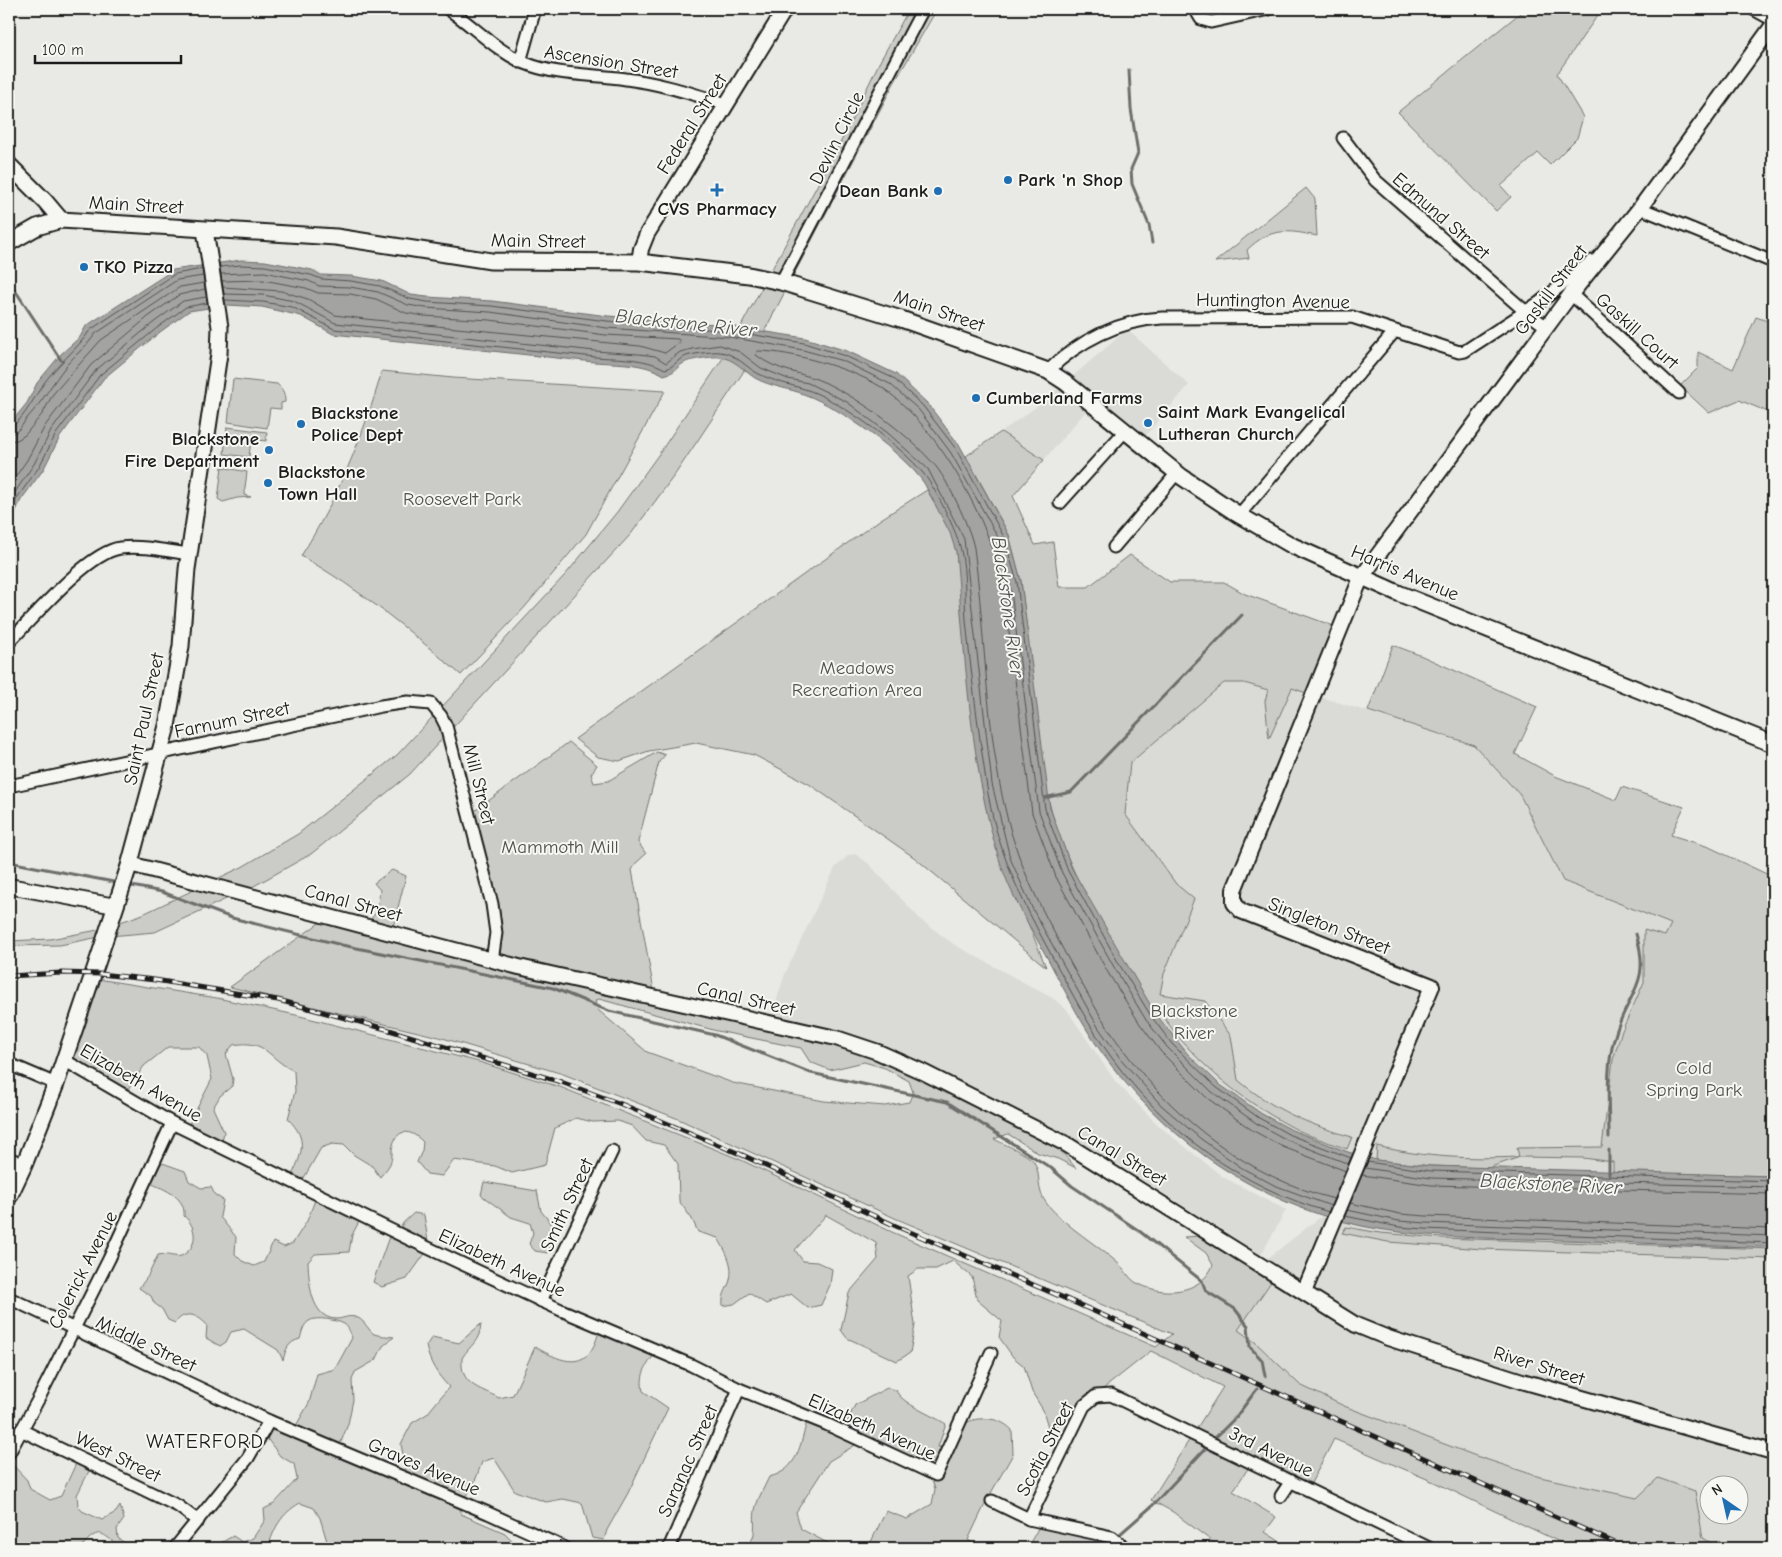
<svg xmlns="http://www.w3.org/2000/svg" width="1782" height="1557" viewBox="0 0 1782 1557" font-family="'Comic Neue',sans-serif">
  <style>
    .built { fill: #dadad6; fill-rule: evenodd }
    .green { fill: #cbcbc7; stroke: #747472; fill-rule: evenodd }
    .water { fill: #a3a3a1; stroke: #6d6d6c }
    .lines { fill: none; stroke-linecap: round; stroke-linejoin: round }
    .shore { stroke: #525251; stroke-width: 1 }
    .stream { stroke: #6d6d6c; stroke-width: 3 }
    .minor-casing { stroke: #1c1c1c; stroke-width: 15 }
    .tertiary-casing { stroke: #1c1c1c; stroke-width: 18 }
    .secondary-casing { stroke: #1c1c1c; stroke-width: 19 }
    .minor { stroke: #f6f6f2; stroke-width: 11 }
    .tertiary { stroke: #f6f6f2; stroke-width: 14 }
    .secondary { stroke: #f6f6f2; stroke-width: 15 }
    .rail-casing { stroke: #1c1c1c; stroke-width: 5 }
    .rail { stroke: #f6f6f2; stroke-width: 3; stroke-dasharray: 9; stroke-linecap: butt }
    .poi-dot { fill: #1f6fb2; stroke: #f6f6f2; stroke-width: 2 }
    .labels { text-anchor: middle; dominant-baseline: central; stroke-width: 4; stroke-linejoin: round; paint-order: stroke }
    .street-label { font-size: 19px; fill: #1c1c1c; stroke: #f6f6f2 }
    .poi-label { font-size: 19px; font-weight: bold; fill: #1c1c1c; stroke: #f6f6f2; text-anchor: start }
    .park-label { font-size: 19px; fill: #51514f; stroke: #f6f6f2 }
    .water-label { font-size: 20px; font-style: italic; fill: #525251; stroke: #f6f6f2 }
    .neighbourhood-label { font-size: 20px; letter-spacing: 1px; fill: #1c1c1c; stroke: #f6f6f2 }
  </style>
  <rect width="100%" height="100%" fill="#e9e9e5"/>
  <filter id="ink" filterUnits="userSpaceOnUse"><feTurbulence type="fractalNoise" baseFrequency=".02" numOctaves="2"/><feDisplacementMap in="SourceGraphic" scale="10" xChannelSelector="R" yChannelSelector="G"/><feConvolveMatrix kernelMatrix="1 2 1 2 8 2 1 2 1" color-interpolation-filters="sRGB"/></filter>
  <g filter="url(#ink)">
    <g class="built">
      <path d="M1130 332 1189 385 1138 444 1091 405 1044 460 1001 432 1039 405 1122 334Z"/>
      <path d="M1224 683H1244L1268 690 1265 701 1269 738 1292 688 1474 745 1520 795 1563 881 1671 924 1613 1060V1172L1431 1166 1376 1160 1348 1152 1292 1130 1262 1114 1219 1083 1176 1041 1155 1013 1164 974 1194 899 1176 885 1125 814 1130 763Z"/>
      <path d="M855 854 869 864 922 921 936 931 953 944 1054 999 1067 1010 1115 1081 1159 1126 1223 1177 1286 1210 1261 1255 1113 1161 934 1068 847 1033 774 1017 777 999 785 974 835 868 849 855Z"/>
      <path d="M1323 1215 1384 1230 1425 1234 1773 1247V1548H1720L1703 1538 1695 1491 1658 1478 1638 1498 1540 1477 1476 1456 1344 1406 1300 1385 1255 1342 1238 1330 1275 1276 1258 1266ZM1710 1484H1740V1514H1710Z"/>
    </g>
    <g class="green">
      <path d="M909 9H937L893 85 742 374 676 473 631 534 410 774 311 854 254 886 155 932 99 937 60 945 9 946V941L50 939 98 930 143 914 242 867 298 834 397 755 566 574 617 512 661 451 727 352 845 134 879 63Z"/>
      <path d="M1525 9H1602L1557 74 1583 117 1577 138 1550 165 1538 153 1501 186 1511 197 1496 211 1398 112Z"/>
      <path d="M1306 188 1315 199 1317 236C1288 230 1270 227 1247 250L1249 258 1215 262Z"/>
      <path d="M1756 317 1773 323V414L1739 400 1709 413 1680 386 1698 368V352L1733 369Z"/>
      <path d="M382 371 453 378 665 391 586 534 525 607 461 675C410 631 360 589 301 556 337 499 364 435 382 371Z"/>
      <path d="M233 379 277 384C283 389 285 394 285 402L281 403V409L270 408 267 428 228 422Z"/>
      <path d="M227 427 267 432 266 441 251 439 249 457 224 454Z"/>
      <path d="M1001 432 1044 460 1013 496 1035 545 1053 542 1059 587H1088L1130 555 1170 582H1224L1245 594 1342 629 1315 696 1292 688 1269 739 1265 701 1268 690 1244 683H1224L1130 763 1125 814 1176 884 1194 899 1164 974 1160 994 1205 1001 1231 1036 1238 1080C1274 1110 1307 1124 1352 1137L1347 1149C1328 1142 1308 1136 1290 1126 1238 1098 1188 1057 1157 1007L1155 1013C1112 945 1060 864 1045 784L1021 581 1009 535 966 456Z"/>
      <path d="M222 467 247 472 244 495 251 497 237 498 223 502 218 499Z"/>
      <path d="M927 490 948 525 959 554 1028 923 1046 967 915 858 809 784 754 755 696 743 649 751 619 761 598 757 575 739 881 519Z"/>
      <path d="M1393 645 1422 656 1537 707 1515 754 1555 776 1616 800 1622 787 1684 807 1671 835 1709 847 1773 877V1176L1613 1172V1162L1583 1158 1520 1157 1488 1168 1431 1166 1376 1160 1377 1146C1426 1158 1470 1159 1519 1157L1517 1148 1602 1147 1613 1060 1621 1033 1644 982V930L1665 936 1671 924 1563 881 1520 795 1474 745 1368 711Z"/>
      <path d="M569 742 597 765 591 774 594 783 608 781 657 752 665 755 659 762 638 842 646 854 636 863 632 870 654 991 847 1042 1053 1142 1076 1168 1058 1159 1038 1153 1008 1134 994 1139C1003 1144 1029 1154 1034 1162 1042 1175 1035 1189 1047 1204 1067 1228 1097 1244 1120 1265 1125 1270 1129 1278 1135 1282 1161 1297 1201 1295 1213 1265L1206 1253 1184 1237 1201 1236 1275 1276 1238 1330 1255 1342 1300 1385 1344 1406 1476 1456 1540 1477 1637 1498 1658 1478 1695 1491 1703 1538 1720 1548H1572L1434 1482 1334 1439 1309 1487 1253 1461 1233 1491 1276 1517 1265 1532 1290 1548H1221L1173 1512 1151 1500 1223 1387 1151 1351 1055 1427H1048L1043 1410 1032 1392 1024 1366 1013 1357 999 1337 1002 1321 977 1300 972 1277 953 1261 936 1269H918L908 1276 915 1325 910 1353 897 1361 847 1338 841 1330 849 1293 878 1259 876 1243 826 1215 795 1250 803 1261 817 1262 832 1269 830 1285 821 1305 808 1308 791 1294 766 1304 749 1293 734 1304 723 1306C722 1295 725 1293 729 1283 735 1266 726 1252 718 1238L698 1232 692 1219 679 1201 678 1164 664 1145 646 1141 632 1126 618 1121 593 1122 576 1118 555 1128 545 1165 512 1173 495 1166 454 1160 442 1176 427 1174 417 1162 422 1151 423 1142C413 1131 398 1126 393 1145 391 1150 393 1156 391 1161 390 1166 384 1172 380 1177L372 1166 354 1155 344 1145 332 1144 321 1148 301 1183 290 1179C302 1155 309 1139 288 1119L295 1091 294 1071C266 1057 267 1039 233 1045L226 1054 233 1079 232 1086 220 1096 213 1108 224 1132 221 1146 187 1128 212 1079 207 1056 199 1047H168L144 1066 125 1094 68 1065 91 978 217 998 296 1015 479 1062 560 1087 739 1159 892 1232 1156 1347 1172 1334 897 1219 676 1118 563 1074 439 1037 230 987 329 916 366 926 377 911 380 890 374 883 392 870 406 876 392 931 489 959 496 943 469 815ZM599 999 717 1031 801 1048 810 1062 830 1070 864 1062 885 1068 909 1081 913 1092 909 1102 885 1106 824 1101 733 1083 647 1052 598 1010 595 1001Z"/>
      <path d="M154 1160 185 1171 189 1181 201 1188 211 1187 215 1195 223 1200 220 1217 236 1237 235 1254 242 1261 254 1266 264 1262 273 1242 284 1247 293 1243 307 1221 317 1195 362 1216 352 1235 349 1252 315 1254 308 1262C309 1280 310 1318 336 1319 344 1319 349 1314 358 1318 365 1321 368 1330 374 1334 379 1336 388 1336 394 1337L383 1346 376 1360 355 1372 352 1380 353 1400 348 1424 338 1450 408 1481 401 1444 412 1423 427 1414 449 1387C437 1374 430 1364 426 1346L432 1337 459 1343 481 1324C480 1342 470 1345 462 1358 460 1385 478 1387 499 1398L513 1395 535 1347C552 1356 578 1372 592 1349 596 1343 598 1334 601 1327L658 1350C648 1363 639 1373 643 1391L668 1408 628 1493 607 1530 604 1540 592 1538 582 1503 563 1499 546 1502 515 1491 494 1458 482 1462 472 1489 460 1502 461 1514 505 1533 519 1548H329L320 1518 314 1508 300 1503C281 1514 274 1528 268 1548H220L217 1545 233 1536 242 1542 253 1538 265 1520 264 1509 274 1504 297 1479 294 1464 280 1456 266 1437 275 1424 293 1431 309 1403 317 1374 335 1369 352 1338C350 1333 349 1327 344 1324 337 1320 316 1316 309 1321 303 1325 302 1332 300 1339 288 1342 286 1349 283 1360L278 1350 244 1329 231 1332 226 1342 220 1346 206 1338 207 1325C197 1314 185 1310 175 1323L168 1320 162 1309 154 1303 151 1296 139 1288 148 1276 158 1255C166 1253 176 1258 181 1256 199 1248 197 1226 184 1216 186 1195 161 1188 145 1181Z"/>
      <path d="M484 1182 537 1191 541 1211 554 1227 548 1253 535 1251 529 1244 533 1233 530 1223 511 1217 481 1195Z"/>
      <path d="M414 1213 424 1215 429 1248 407 1279 382 1287 373 1282 391 1231H399L403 1223Z"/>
      <path d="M1346 1227 1380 1233 1441 1238 1773 1249V1259L1482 1249 1388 1242 1342 1233Z"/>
      <path d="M887 1388 896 1390C900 1403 934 1416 946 1424L938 1447H943C958 1430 964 1417 987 1419 997 1419 1005 1423 1012 1430L1013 1454 987 1500 968 1540 981 1548H864L869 1546 886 1511 907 1519 932 1504 935 1489 929 1472 862 1441 829 1461 796 1512 801 1529 837 1548H743C761 1538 751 1523 756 1506 759 1496 765 1486 769 1477 799 1470 800 1444 808 1418L843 1430 855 1405Z"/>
      <path d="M78 1459 91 1467 77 1495 78 1506 82 1511 102 1520 116 1512 120 1506 124 1519 117 1529 118 1538 131 1548C106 1548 105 1516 81 1548H9V1461L27 1480 30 1489 50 1500 61 1496Z"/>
      <path d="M1040 1525 1115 1541 1108 1548H1027Z"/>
    </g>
    <path class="water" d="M241 260 265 261 312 270 321 275 351 276 382 281 411 295 427 297 492 301 608 316 716 324 805 338 847 351 896 374 927 403 960 446 1009 535 1021 581 1050 808 1072 869 1155 1013 1187 1053 1219 1084 1262 1114 1292 1130 1348 1152 1376 1160 1431 1166 1773 1176V1247C1703 1247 1634 1242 1564 1240 1497 1238 1427 1239 1362 1226 1260 1204 1174 1146 1111 1065 1086 1033 1068 997 1049 961 1031 928 1010 895 999 859 969 760 965 654 956 552L950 533 924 483C904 454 839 407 806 395 789 388 771 387 755 378 744 371 734 358 719 357 714 356 689 360 686 362 675 367 679 371 664 375 643 362 618 364 594 362L333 334 301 316 262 307 228 305 189 311 160 332 104 378 60 437 43 470 21 500 9 526V425L27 403 37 383 61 354 80 337 86 326 173 270Z"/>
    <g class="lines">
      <g class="shore">
        <path d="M220 267 241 265 265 266 311 275 321 279 351 281 380 286 410 299 427 302 491 306 607 321 730 331 804 343 845 356 893 378 923 406 956 449 1004 537 1017 582 1045 809 1068 871 1119 964 1151 1016 1172 1044 1216 1087 1259 1118 1290 1135 1351 1158"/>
        <path d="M221 274 264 272 309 281 319 286 350 287 378 292 408 305 426 308 490 312 607 328 729 337 803 350 843 361 890 384 919 410 951 453 999 539 1010 583 1039 811 1062 873 1114 967 1146 1020 1167 1047 1212 1092 1256 1123 1287 1140 1349 1164"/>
        <path d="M222 281 263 280 306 288 318 293 350 294 376 299 406 313 424 316 490 320 606 335 678 339 680 342 665 353 640 346 365 319 335 315 308 299 281 291 223 287"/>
        <path d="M224 294 263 295 294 301 335 323 595 351 639 354 655 356 666 363 680 352 692 349 720 345 740 352 761 368 788 379 808 383 847 402 889 434 928 469 964 539 992 784 1010 858 1033 910 1098 1027 1120 1058 1161 1105 1201 1139 1242 1168 1274 1185 1331 1206"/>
        <path d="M225 300 263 302 292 307 334 329 595 357C619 359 643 357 665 369 674 367 676 361 684 357 689 354 714 351 720 352 736 353 747 369 761 375 780 384 800 386 818 394 850 409 901 446 923 473 934 486 951 521 957 537 967 562 964 594 966 620 971 674 978 728 986 781 996 851 1021 899 1054 960 1072 993 1089 1027 1112 1058 1164 1130 1242 1188 1329 1212"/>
        <path d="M9 427C20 426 35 396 42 386 56 365 77 350 90 330L175 274 202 269"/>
        <path d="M9 434C20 433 22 424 28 417 43 401 53 382 66 366 75 354 87 347 95 334L177 280 203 276"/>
        <path d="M9 441 17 440 25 435 43 413 53 394 101 340 180 287 204 283"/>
        <path d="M9 486 27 460 45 426 91 365 148 317 179 295 205 289"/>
        <path d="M9 501 34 464 51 431 96 370 153 323 183 301 206 297"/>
        <path d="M9 515 17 498 39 467 56 434 100 375 157 328 186 307 207 303"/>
        <path d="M1367 1162 1431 1171 1773 1181"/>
        <path d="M1365 1168 1431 1178 1773 1187"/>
        <path d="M1362 1175 1431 1185 1773 1194"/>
        <path d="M1334 1199C1250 1178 1176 1120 1125 1052 1101 1021 1084 987 1065 953 1041 908 1019 867 1007 817 985 729 986 637 974 548 970 527 947 478 933 463 904 431 865 402 826 383 803 372 777 372 756 355L757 351C791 351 859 370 887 391 941 432 988 519 1003 584L1032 813 1056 877 1107 971 1140 1024 1161 1052 1207 1098 1252 1130 1283 1147 1346 1171"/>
        <path d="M1350 1203 1400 1214 1426 1216 1773 1229"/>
        <path d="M1347 1210 1399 1221 1426 1223 1773 1236"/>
        <path d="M1345 1216 1399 1227 1425 1229 1773 1243"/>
      </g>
      <g class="stream">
        <path d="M1129 70 1131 109 1138 153 1131 169 1132 184 1149 225 1152 243"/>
        <path d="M9 281 61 360"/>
        <path d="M1044 798 1071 792 1242 615"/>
        <path d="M9 862 119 883"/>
        <path d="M127 885 162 892 232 918 342 945 553 988 609 1011 715 1035 811 1073 947 1102 1051 1168 1072 1186 1138 1230 1202 1281 1206 1291 1235 1309 1248 1326 1250 1347 1262 1360 1265 1376"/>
        <path d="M1609 1137C1609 1104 1605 1068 1615 1036 1627 993 1652 985 1636 934"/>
        <path d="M1609 1150V1174"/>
        <path d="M1216 1437 1236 1417 1257 1389"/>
        <path d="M1120 1534 1152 1506 1205 1449"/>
        <path d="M1107 1548 1109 1544"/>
      </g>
      <g class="minor-casing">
        <g id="minor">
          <path d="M448 9C474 26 496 51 525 63 556 76 593 74 626 79 660 83 693 94 726 104"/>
          <path d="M1195 9 1201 19 1211 22 1269 9"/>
          <path d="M1753 9 1773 20"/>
          <path d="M520 62 535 9"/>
          <path d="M1343 138 1375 180 1526 312 1547 327"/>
          <path d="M1640 208 1773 262"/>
          <path d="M781 282C830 192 875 99 923 9"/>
          <path d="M1571 294 1679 393"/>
          <path d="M1048 371C1078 341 1120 320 1162 318L1352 317 1459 352 1465 351 1540 302 1592 261"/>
          <path d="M1060 503 1125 431"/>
          <path d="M1239 515 1395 331"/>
          <path d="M1114 547 1177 473"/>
          <path d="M9 642C33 618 87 553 120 548 142 545 167 551 189 554"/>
          <path d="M9 786 381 706 408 702 431 704 441 716 446 726 492 904 496 933 492 961"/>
          <path d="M64 1060 172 1123 409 1239 561 1310 691 1365 739 1389 826 1424 936 1475 991 1353"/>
          <path d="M9 1064 56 1084"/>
          <path d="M9 1158 24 1165"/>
          <path d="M9 1298 269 1421 488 1513 565 1548"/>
          <path d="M541 1301 612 1151"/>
          <path d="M21 1430 178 1506 198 1521"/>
          <path d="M9 1453 39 1398 109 1259 172 1123"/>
          <path d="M1281 1496 1291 1481"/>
          <path d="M992 1501 1029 1519 1112 1537 1125 1548"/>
          <path d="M1029 1519 1084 1406 1096 1396 1111 1395 1429 1548"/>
          <path d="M175 1548 248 1458 269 1421"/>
          <path d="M669 1548 739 1389"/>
        </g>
      </g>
      <g class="tertiary-casing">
        <g id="tertiary">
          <path d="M639 262 641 249 647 234 785 9"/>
          <path d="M130 864 519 967 836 1038 878 1052 923 1072 1066 1144 1356 1325 1388 1338 1522 1381 1773 1452"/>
          <path d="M9 886 115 906"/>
          <path d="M1304 1292 1432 986 1241 911 1234 903V890L1361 578 1571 294 1640 208 1773 25"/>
        </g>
      </g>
      <g class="secondary-casing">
        <g id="secondary">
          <path d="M9 165 45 201 61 220"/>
          <path d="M9 243 37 227 61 220 336 237 491 261 639 262 749 275 781 282 901 319 1048 371 1065 382 1182 477 1239 515 1293 546 1398 593 1773 744"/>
          <path d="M9 1197 24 1165 56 1084 101 951 129 866 167 726 181 646 187 569 219 354 220 327 205 230"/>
        </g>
      </g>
      <use href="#minor" class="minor"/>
      <use href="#tertiary" class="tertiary"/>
      <use href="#secondary" class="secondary"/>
      <g class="rail-casing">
        <path id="rail" d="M9 976 61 973 100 974 155 980 278 1000 386 1029 561 1082 621 1104 740 1154 896 1226 1071 1301 1626 1548"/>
      </g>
      <use href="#rail" class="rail"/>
    </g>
  </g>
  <g class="poi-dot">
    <circle cx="1008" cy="180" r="5"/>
    <path d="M714.5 182.5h5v5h5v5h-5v5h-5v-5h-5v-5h5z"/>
    <circle cx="938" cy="191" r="5"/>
    <circle cx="84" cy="267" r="5"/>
    <circle cx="976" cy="398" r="5"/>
    <circle cx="1148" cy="423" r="5"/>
    <circle cx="301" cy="424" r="5"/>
    <circle cx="269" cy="450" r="5"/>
    <circle cx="268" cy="483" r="5"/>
  </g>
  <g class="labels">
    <g class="street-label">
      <text transform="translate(611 62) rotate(9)">Ascension Street</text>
      <text transform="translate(692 124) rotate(-58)">Federal Street</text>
      <text transform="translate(837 138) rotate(-64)">Devlin Circle</text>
      <text transform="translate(136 205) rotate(3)">Main Street</text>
      <text transform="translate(1441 216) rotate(41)">Edmund Street</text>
      <text transform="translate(538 241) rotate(1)">Main Street</text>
      <text transform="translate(1551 290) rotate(-53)">Gaskill Street</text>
      <text transform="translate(1273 301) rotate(1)">Huntington Avenue</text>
      <text transform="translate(939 311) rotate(19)">Main Street</text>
      <text transform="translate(1637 331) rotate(42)">Gaskill Court</text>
      <text transform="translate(1405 573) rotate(23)">Harris Avenue</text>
      <text transform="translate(144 719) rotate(-78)">Saint Paul Street</text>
      <text transform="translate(232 720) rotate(-12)">Farnum Street</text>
      <text transform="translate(479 784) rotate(76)">Mill Street</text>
      <text transform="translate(353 903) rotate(15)">Canal Street</text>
      <text transform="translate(1329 926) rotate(21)">Singleton Street</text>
      <text transform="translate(746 999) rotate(13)">Canal Street</text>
      <text transform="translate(141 1083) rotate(30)">Elizabeth Avenue</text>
      <text transform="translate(1122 1156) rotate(31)">Canal Street</text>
      <text transform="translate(567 1205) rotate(-65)">Smith Street</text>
      <text transform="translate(502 1263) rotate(25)">Elizabeth Avenue</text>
      <text transform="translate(83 1270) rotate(-63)">Colerick Avenue</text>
      <text transform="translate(146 1344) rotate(25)">Middle Street</text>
      <text transform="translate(1539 1366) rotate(17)">River Street</text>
      <text transform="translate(872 1427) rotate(24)">Elizabeth Avenue</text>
      <text transform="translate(1045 1449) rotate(-63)">Scotia Street</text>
      <text transform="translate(1271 1452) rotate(26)">3rd Avenue</text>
      <text transform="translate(118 1457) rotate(26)">West Street</text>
      <text transform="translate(688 1461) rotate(-66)">Saranac Street</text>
      <text transform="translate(424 1467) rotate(23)">Graves Avenue</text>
    </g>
    <g class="poi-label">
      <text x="1018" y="180">Park 'n Shop</text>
      <text x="928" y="191" text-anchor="end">Dean Bank</text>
      <text x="717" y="209" text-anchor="middle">CVS Pharmacy</text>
      <text x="94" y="267">TKO Pizza</text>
      <text x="986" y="398">Cumberland Farms</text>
      <text x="1158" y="412">Saint Mark Evangelical<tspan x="1158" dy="22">Lutheran Church</tspan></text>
      <text x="311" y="413">Blackstone<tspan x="311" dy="22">Police Dept</tspan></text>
      <text x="259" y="439" text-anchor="end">Blackstone<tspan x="259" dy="22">Fire Department</tspan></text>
      <text x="278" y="472">Blackstone<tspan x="278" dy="22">Town Hall</tspan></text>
    </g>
    <g class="park-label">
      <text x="462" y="499">Roosevelt Park</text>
      <text x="857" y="668">Meadows<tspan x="857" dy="22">Recreation Area</tspan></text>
      <text x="560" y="847">Mammoth Mill</text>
      <text x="1194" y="1011">Blackstone<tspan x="1194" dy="22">River</tspan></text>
      <text x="1694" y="1068">Cold<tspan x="1694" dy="22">Spring Park</tspan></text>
    </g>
    <g class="water-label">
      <text transform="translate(686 323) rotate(6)">Blackstone River</text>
      <text transform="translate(1008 607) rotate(82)">Blackstone River</text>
      <text transform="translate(1551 1184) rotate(3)">Blackstone River</text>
    </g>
    <g class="neighbourhood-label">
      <text x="205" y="1441">WATERFORD</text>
    </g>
  </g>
  <rect width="1782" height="1557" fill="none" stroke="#f6f6f2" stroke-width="30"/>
  <rect x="15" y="15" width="1752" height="1527" fill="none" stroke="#1c1c1c" stroke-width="2" filter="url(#ink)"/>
  <g transform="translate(1724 1500) rotate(326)"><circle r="24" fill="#f6f6f2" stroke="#9f9f9c"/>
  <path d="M0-4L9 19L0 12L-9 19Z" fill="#1f6fb2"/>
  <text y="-8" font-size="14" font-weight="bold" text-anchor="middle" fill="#1c1c1c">N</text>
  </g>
  <path d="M35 55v8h146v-8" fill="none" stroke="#1c1c1c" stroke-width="2.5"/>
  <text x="42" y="55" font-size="15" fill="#1c1c1c" stroke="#f6f6f2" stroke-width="4" paint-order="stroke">100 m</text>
</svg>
